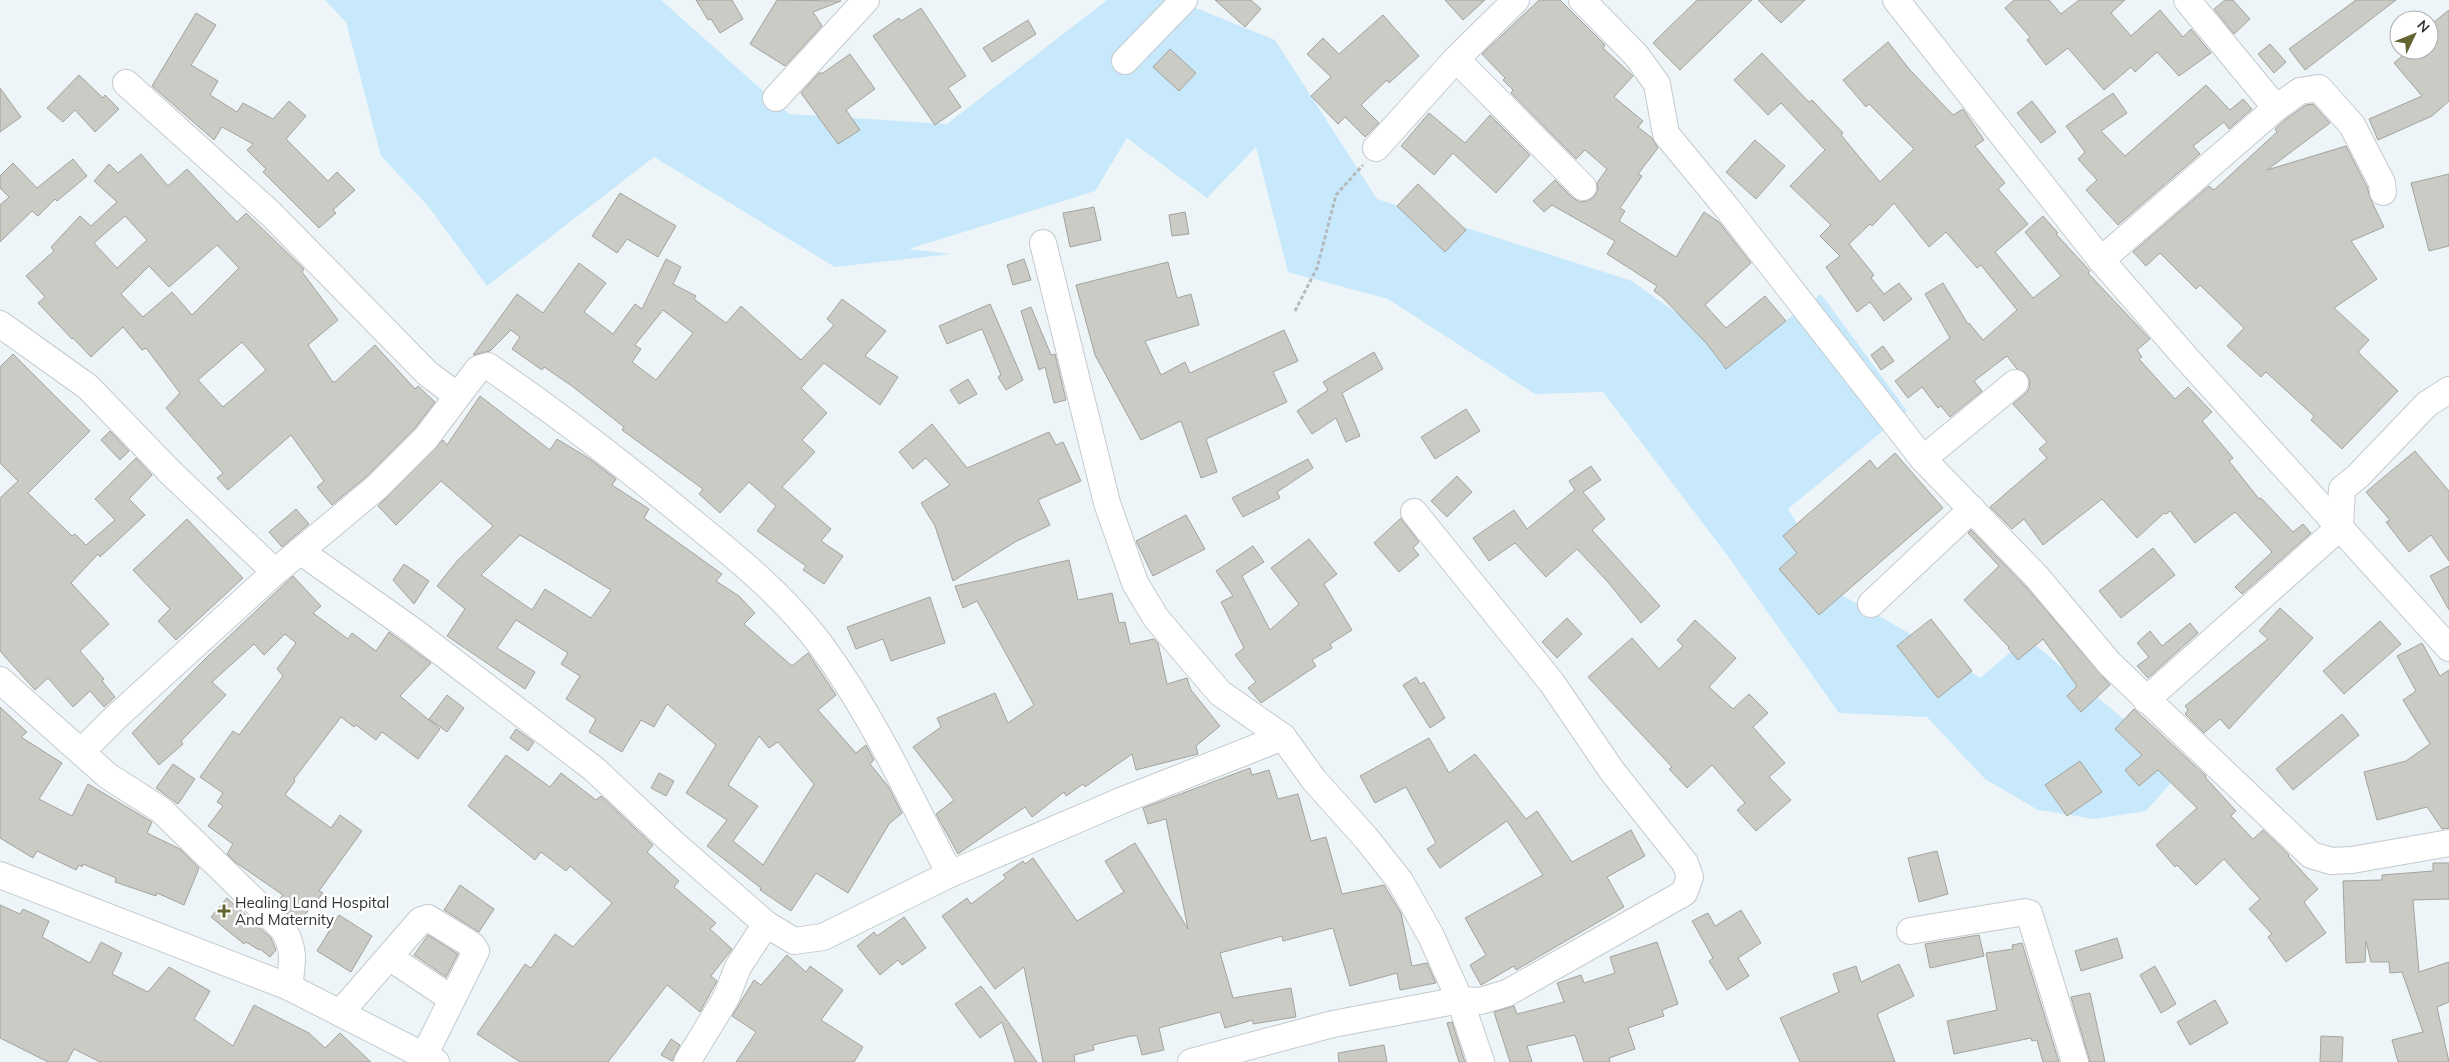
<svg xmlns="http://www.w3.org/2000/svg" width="2449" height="1062" viewBox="0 0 2449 1062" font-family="Mulish,sans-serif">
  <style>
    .green { fill: #c8e9fb }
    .building { fill: #cbcbc5; stroke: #a2a39d; fill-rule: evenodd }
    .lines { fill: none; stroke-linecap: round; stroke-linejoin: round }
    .minor-casing { stroke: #c4cace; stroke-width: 28 }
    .path { stroke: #b5babd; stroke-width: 3; stroke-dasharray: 4 2.5; stroke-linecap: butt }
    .minor { stroke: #fff; stroke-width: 26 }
    .poi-dot { fill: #646431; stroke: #fff; stroke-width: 2 }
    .labels { text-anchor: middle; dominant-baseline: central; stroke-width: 5; stroke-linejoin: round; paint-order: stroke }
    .poi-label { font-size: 15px; fill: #313435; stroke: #fff; text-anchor: start }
  </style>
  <rect width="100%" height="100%" fill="#eef5f8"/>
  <path class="green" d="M325 0H661L789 114 947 124 1107 0H1176L1275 40 1377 199 1632 281 1737 357 1821 294 1907 411 1788 509 1840 594 1935 648 1980 678 2027 638 2183 769 2146 811 2094 819 2038 810 1985 779 1927 717 1839 713 1727 555 1603 392 1535 394 1388 299 1288 272 1256 147 1207 198 1127 138 1095 191 909 249 951 254 835 267 654 157 487 286 428 206 381 156 346 22Z"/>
  <g class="building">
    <path d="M696 0H732L743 19 720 33 711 19 708 20Z"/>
    <path d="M777 0 841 1 813 12 822 26 785 66 750 44Z"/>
    <path d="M1215 0H1251L1261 9 1245 27Z"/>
    <path d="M1445 0H1485L1463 20Z"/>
    <path d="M1539 0H1560L1605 45 1603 48 1633 76 1614 97 1643 121 1638 127 1652 138 1658 148 1638 174 1642 176 1620 208 1625 211 1619 221 1676 257 1704 212 1719 222 1751 263 1705 305 1726 328 1765 296 1786 321 1726 369 1707 344 1662 297 1654 291 1657 286 1607 254 1615 241 1552 205 1544 212 1533 201 1555 180 1573 198 1580 202 1587 201 1594 197 1598 190 1597 183 1607 169 1585 150 1576 159 1511 93 1513 90 1503 80 1505 78 1482 54Z"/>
    <path d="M1697 0H1752L1680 70 1653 43Z"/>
    <path d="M1758 0H1805L1781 23Z"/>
    <path d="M2014 0H2049L2061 14 2079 0H2125L2111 13 2131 36 2160 10 2183 37 2191 29 2211 53 2179 76 2157 52 2135 72 2131 67 2104 90 2068 48 2046 65 2027 40 2030 37 2005 8Z"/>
    <path d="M2225 0H2233L2250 19 2234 34 2214 9Z"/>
    <path d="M2356 0H2396L2305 70 2289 49Z"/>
    <path d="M921 8 966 76 948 88 961 107 935 125 873 36 899 18 901 21Z"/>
    <path d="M2449 10V101L2432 116 2378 140 2369 119 2422 96 2394 63 2409 50H2429V26Z"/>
    <path d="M196 13 216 25 191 65 218 81 210 95 237 112 243 103 273 119 289 101 306 116 286 139 328 181 337 172 355 190 333 210 336 213 319 228 263 172 266 169 247 150 253 144 222 127 214 140 152 86Z"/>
    <path d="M1383 15 1419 56 1389 83 1387 80 1361 105 1379 123 1365 137 1345 117 1338 124 1311 96 1331 77 1307 54 1323 38 1339 54Z"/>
    <path d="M1028 20 1036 34 992 62 983 48Z"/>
    <path d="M1888 42 1910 70 1953 115 1963 109 1984 140 1975 146 2005 183 1998 189 2028 224 1995 252 2033 298 2061 276 2025 232 2043 216 2058 233 2056 234 2090 271 2088 273 2150 339 2137 350 2142 357 2139 359 2175 399 2188 387 2212 412 2202 421 2233 458 2229 461 2259 499 2261 498 2293 532 2303 524 2311 533 2242 594 2235 587 2272 552 2235 512 2195 543 2170 511 2166 514 2164 513 2137 538 2102 499 2043 545 2024 519 2012 529 1990 507 2047 458 2039 449 2047 442 2013 404 2025 394 2029 389 2030 381 2026 373 2017 369 2007 356 1974 381 1982 391 1950 417 1941 406 1938 408 1922 387 1908 398 1895 381 1950 338 1925 294 1943 283 1968 324 1969 323 1983 340 2017 310 1981 265 1977 268 1946 232 1929 247 1894 203 1872 226 1870 224 1849 244 1874 275 1871 278 1884 294 1899 283 1912 299 1884 321 1870 302 1857 312 1826 267 1840 256 1820 236 1831 225 1790 186 1825 150 1781 103 1768 115 1734 80 1762 53 1809 102 1812 100 1843 133 1841 135 1880 182 1914 149 1869 104 1866 107 1843 80Z"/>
    <path d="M2270 44 2286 62 2274 73 2258 54Z"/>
    <path d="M1170 49 1196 73 1179 91 1153 67Z"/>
    <path d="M850 54 875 89 846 110 860 130 838 144 801 93 819 73H823Z"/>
    <path d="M79 75 103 98 105 95 119 109 95 132 75 110 63 122 47 108Z"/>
    <path d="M2206 85 2230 110 2243 99 2252 109 2229 129 2224 122 2193 146 2200 154 2118 225 2086 190 2097 180 2078 159 2085 152 2066 126 2113 93 2127 113 2101 131 2125 156Z"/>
    <path d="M0 88 21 117 0 132Z"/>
    <path d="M2032 101 2056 132 2041 143 2017 113Z"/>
    <path d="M2313 104 2330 123 2267 170 2346 146 2367 187 2371 200 2384 227 2351 241 2377 279 2334 308 2369 340 2358 352 2398 391 2342 449 2311 420 2314 416 2266 372 2261 377 2227 346 2244 328 2200 285 2196 289 2160 253 2146 266 2133 252 2209 186 2214 190 2277 132 2275 129 2285 120 2306 105Z"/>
    <path d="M1429 113 1465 143 1490 115 1530 155 1496 193 1453 153 1434 175 1401 146Z"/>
    <path d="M1755 140 1785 166 1756 199 1726 172Z"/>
    <path d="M141 154 168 186 187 169 237 222 246 213 304 269 302 272 338 320 308 345 332 381 335 382 375 345 415 389 418 386 435 402 415 428 367 476 332 505 317 487 324 481 291 435 228 490 217 478 223 473 166 408 180 393 146 348 142 350 123 327 91 357 73 338 72 339 38 303 45 297 26 276 54 251 51 247 80 216 91 226 117 202 94 181 109 164 118 173ZM125 216 147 240 117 268 94 243ZM217 245 239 268 192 315 172 292 143 317 121 294 149 266 169 287ZM242 342 266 370 223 407 198 380Z"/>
    <path d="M73 159 87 176 57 201 55 199 38 216 32 211 0 242V205L9 197 0 188V176L13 163 37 188Z"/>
    <path d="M2449 174V246L2429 251 2411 183Z"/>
    <path d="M1418 184 1466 230 1445 252 1397 206Z"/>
    <path d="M620 193 676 226 658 257 627 239 617 253 592 236Z"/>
    <path d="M1094 207 1101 240 1070 247 1063 213Z"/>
    <path d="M1185 212 1189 234 1172 236 1169 215Z"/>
    <path d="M666 259 681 267 673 284 696 296 694 299 726 323 741 306 801 360 834 325 827 319 842 299 886 331 865 356 898 377 880 405 824 363 801 388 827 413 802 440 815 452 782 487 831 529 821 541 843 556 824 584 803 570 806 566 757 531 776 506 749 482 720 513 699 494 703 489 622 430 624 427 572 386 544 367 542 370 512 349 520 337 511 330 490 351 473 355 517 294 543 313 579 263 606 283 584 312 613 334 635 304 642 309ZM663 310 693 333 656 380 632 362 641 349 635 345Z"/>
    <path d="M1024 259 1031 280 1013 285 1007 265Z"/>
    <path d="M1168 262 1177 298 1191 294 1199 325 1145 341 1161 375 1185 362 1190 373 1284 330 1298 361 1273 372 1287 402 1206 439 1217 472 1201 478 1181 421 1141 440 1095 355 1076 285Z"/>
    <path d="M990 304 1023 380 1006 390 998 377 1001 375 982 329 947 344 939 326Z"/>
    <path d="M1031 307 1051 355 1055 354 1066 400 1054 403 1045 367 1039 370 1021 311Z"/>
    <path d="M1883 346 1894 361 1881 370 1871 355Z"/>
    <path d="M1374 352 1383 369 1342 393 1360 436 1346 442 1336 418 1312 434 1297 411 1328 390 1323 382Z"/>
    <path d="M13 354 90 431 28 493 72 536 75 534 86 545 115 520 95 499 136 458 152 475 129 499 145 515 100 557 98 554 71 583 109 624 80 651 104 679 102 681 115 697 104 707 90 691 73 707 48 678 35 690 0 651V498L18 481 0 463V367Z"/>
    <path d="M968 379 977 394 959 404 950 390Z"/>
    <path d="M480 396 550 450 557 439 590 459 616 479 612 485 649 509 644 518 722 574 716 581 739 596 755 613 744 624 792 666 808 653 836 695 818 710 856 753 866 745 874 760 870 764 888 786 902 813 889 824 848 893 816 873 791 911 760 890 761 888 707 846 727 820 686 793 716 745 667 704 654 727 641 720 622 752 589 732 596 719 566 699 580 676 561 664 568 653 516 620 497 648 535 672 525 689 447 636 465 609 437 586 457 561 493 526 441 481 396 525 378 506 443 440 447 445ZM520 535 611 590 591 618 545 589 532 610 481 575ZM759 736 769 748 778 742 814 784 763 865 733 841 758 806 728 785Z"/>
    <path d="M1466 409 1480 431 1435 459 1421 437Z"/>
    <path d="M932 424 967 468 1049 432 1056 445 1063 442 1081 481 1038 500 1050 525 1015 542 953 581 935 526 921 503 950 485 926 458 913 469 899 452Z"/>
    <path d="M110 431 129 451 120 460 101 440Z"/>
    <path d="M2415 451 2449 491V561L2431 535 2409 552 2386 522 2390 520 2366 492Z"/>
    <path d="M1895 453 1943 508 1819 615 1779 569 1797 553 1783 536 1870 460 1877 469Z"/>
    <path d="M1308 459 1313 468 1277 492 1280 498 1243 517 1232 498Z"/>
    <path d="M1591 466 1601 480 1583 492 1605 519 1592 530 1660 606 1641 623 1607 581 1577 549 1546 577 1515 543 1489 561 1473 538 1514 510 1527 529 1575 490 1569 481Z"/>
    <path d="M1457 476 1472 492 1447 517 1431 501Z"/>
    <path d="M296 509 309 524 282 547 269 532Z"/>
    <path d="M1186 515 1205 549 1153 576 1136 541Z"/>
    <path d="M1401 518 1419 542 1413 548 1419 555 1399 572 1374 543Z"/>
    <path d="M187 519 243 578 176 640 158 621 170 609 133 570Z"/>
    <path d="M1971 530 2026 587 2110 685 2081 712 2067 696 2077 686 2043 639 2018 660 2008 648 2009 647 1964 600 1999 566 1968 533Z"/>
    <path d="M1309 539 1337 574 1324 584 1352 630 1330 644 1332 648 1312 660 1316 666 1261 703 1248 688 1256 682 1235 655 1244 648 1221 602 1233 596 1216 571 1253 546 1264 562 1242 576 1270 630 1299 604 1271 568Z"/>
    <path d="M2153 548 2175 575 2121 618 2099 591Z"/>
    <path d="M1069 560 1078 600 1112 593 1119 623 1125 622 1130 644 1154 639 1158 643 1167 684 1187 678 1191 690 1220 726 1196 746 1198 754 1136 770 1132 754 1085 787 1083 784 1066 796 1064 792 1032 817 1025 807 958 854 936 814 954 800 913 747 941 727 937 718 995 693 1008 723 1034 705 977 601 963 608 955 586Z"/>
    <path d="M404 564 429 581 414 604 393 580Z"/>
    <path d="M2449 566V610L2430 576Z"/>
    <path d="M293 576 321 606 313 613 348 639 352 633 376 651 389 632 431 663 400 696 440 729 418 759 382 732 376 740 356 725 354 727 341 717 294 779 295 781 285 795 331 828 340 815 362 831 319 891 323 893 297 924 277 902 283 895 235 862 227 854 233 844 208 826 223 806 217 802 223 793 200 777 233 731 239 735 283 676 277 669 296 643 285 634 264 655 254 644 212 682 226 695 181 741 183 744 159 765 132 733 205 659Z"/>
    <path d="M930 597 945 643 891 661 883 639 856 649 847 627Z"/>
    <path d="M2280 608 2313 638 2229 729 2220 719 2204 733 2185 714 2188 710 2185 706 2268 639 2259 631Z"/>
    <path d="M1567 618 1582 634 1557 658 1542 642Z"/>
    <path d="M1931 619 1972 671 1938 698 1897 646Z"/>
    <path d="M1695 620 1736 658 1709 687 1733 709 1749 694 1768 713 1753 727 1785 763 1769 777 1791 800 1756 831 1737 810 1745 803 1712 765 1687 788 1669 769 1672 767 1588 677 1632 638 1659 669 1683 646 1677 640Z"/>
    <path d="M2380 621 2401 644 2344 694 2323 671Z"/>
    <path d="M2190 623 2198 633 2148 678 2137 666 2149 657 2137 643 2150 631 2162 646Z"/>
    <path d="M2422 643 2440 676 2449 670V828L2442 829 2427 807 2377 820 2364 772 2406 761 2430 744 2403 700 2416 691 2397 656Z"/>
    <path d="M1416 677 1420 684 1424 682 1445 718 1430 728 1403 685Z"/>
    <path d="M447 695 464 708 447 732 429 719Z"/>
    <path d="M0 707 27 732 21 737 62 763 39 799 72 816 88 784 152 822 147 833 180 849 199 868 184 905 157 893 156 896 115 882 116 878 83 864 82 867 79 865 76 870 37 851 33 858 0 838Z"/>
    <path d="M2134 709 2206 776 2205 777 2236 811 2231 816 2253 839 2263 830 2289 855 2288 856 2318 889 2304 902 2326 933 2286 962 2268 937 2272 934 2249 909 2260 899 2224 859 2196 885 2177 865 2175 867 2156 845 2197 808 2158 770 2139 786 2125 770 2142 755 2115 729Z"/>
    <path d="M2342 714 2359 735 2293 790 2276 769Z"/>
    <path d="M516 729 534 742 528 751 510 738Z"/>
    <path d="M1429 738 1449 773 1475 754 1526 819 1537 811 1572 862 1631 830 1645 856 1607 877 1624 907 1516 970 1514 966 1481 985 1470 965 1486 955 1465 918 1543 875 1507 821 1440 868 1427 849 1436 843 1406 787 1375 803 1360 776Z"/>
    <path d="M506 755 550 787 561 773 596 800 601 796 653 845 647 852 679 881 674 887 716 923 710 929 732 949 711 976 717 981 700 1012 667 985 608 1062H520L477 1034 525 964 531 968 555 934 573 947 612 903 570 866 566 871 541 852 535 860 468 806Z"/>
    <path d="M2080 761 2102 792 2067 816 2045 785Z"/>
    <path d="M173 764 195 779 178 804 156 788Z"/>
    <path d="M1250 768 1252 775 1269 770 1278 799 1298 794 1311 841 1326 837 1342 894 1384 885 1401 913 1412 966 1427 963 1436 983 1400 990 1397 973 1350 986 1333 928 1283 941 1282 936 1220 953 1233 998 1291 988 1296 1017 1253 1024V1020L1225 1028 1220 1012 1159 1028 1164 1050 1142 1055 1137 1036H1131L1093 1045 1094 1050 1074 1055 1075 1062H1043L1024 967 995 989 942 916 967 898 971 904 1006 878 1003 875 1023 861 1025 864 1033 858 1077 921 1124 892 1105 861 1135 843 1188 929 1166 819 1148 824 1143 808Z"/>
    <path d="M659 773 674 781 666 796 651 788Z"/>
    <path d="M1937 851 1948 894 1919 902 1908 858Z"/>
    <path d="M2433 863H2449V899L2413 900 2419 972 2449 962V1002L2437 1007 2449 1062H2398L2392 1040 2423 1032 2402 972 2390 973 2389 962H2371L2366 941 2365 962 2346 963 2343 881 2382 880V875L2433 871Z"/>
    <path d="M460 885 494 909 479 932 444 910Z"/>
    <path d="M227 898 271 938 276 950 270 957 260 949 259 950 246 942 244 944 211 917Z"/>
    <path d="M0 905 20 914 23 909 49 921 42 937 90 963 101 942 122 953 112 974 148 992 169 967 210 991 194 1019 233 1046 254 1005 309 1033 325 1048 340 1033 371 1062H100L74 1049 67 1062H48L0 1038Z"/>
    <path d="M1741 910 1761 943 1738 958 1749 976 1727 990 1709 961 1713 958 1692 921 1708 913 1715 926Z"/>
    <path d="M339 915 372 936 351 972 317 951Z"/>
    <path d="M904 917 926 948 902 965 898 960 880 975 857 946 874 932 877 936Z"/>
    <path d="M428 935 458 954 446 977 414 955Z"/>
    <path d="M1979 935 1984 956 1930 968 1925 944Z"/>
    <path d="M2117 938 2123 958 2081 971 2075 951Z"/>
    <path d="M1657 942 1678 1004 1662 1010 1664 1016 1628 1028 1635 1049 1609 1058 1610 1062H1584L1575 1035 1527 1046 1532 1062H1510L1494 1012 1514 1006 1517 1014 1564 1002 1557 983 1581 975 1584 983 1615 973 1610 957Z"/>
    <path d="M2022 943 2059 1062H2043L2037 1040 2032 1041 2031 1038 1954 1054 1947 1021 1997 1010 1986 953 2013 949 2012 945Z"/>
    <path d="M787 955 806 972 810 966 843 990 821 1020 863 1047 854 1062H736L756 1032 732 1016 754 980 761 985Z"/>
    <path d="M1899 964 1914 996 1877 1014 1895 1062H1800L1780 1018 1839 992 1833 974 1856 966 1861 982Z"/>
    <path d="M2155 966 2176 1004 2161 1013 2140 975Z"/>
    <path d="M981 986 1006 1019 1037 1062H1015L1002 1022 980 1038 955 1004Z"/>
    <path d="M2090 993 2105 1062H2090L2071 997Z"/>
    <path d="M2215 1000 2228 1023 2190 1045 2177 1022Z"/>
    <path d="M1452 1022 1465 1062H1459L1447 1023Z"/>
    <path d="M2321 1036 2343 1037 2342 1062H2320Z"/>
    <path d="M671 1039 680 1045 672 1061 661 1055Z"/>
    <path d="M1384 1045 1387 1062H1339L1338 1053Z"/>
  </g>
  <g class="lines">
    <g class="minor-casing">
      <g id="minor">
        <path d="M1582 0 1636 55 1657 84 1666 134 1727 208 1923 459 2037 577 2110 664 2311 855 2331 861 2352 860 2449 843"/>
        <path d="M1896 0 2101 260 2188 360 2449 648"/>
        <path d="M2187 0 2276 108"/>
        <path d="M1456 59 1583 187"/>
        <path d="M1125 61 1184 0"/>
        <path d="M126 83 271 214 427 373 456 395"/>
        <path d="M776 98 866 0"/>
        <path d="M1376 148 1456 59 1516 0"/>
        <path d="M1043 243 1107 503 1135 583 1156 618 1220 693 1283 737 1314 780 1366 838 1400 881 1431 936 1460 1000 1481 1062"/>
        <path d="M2101 260 2276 108 2300 91 2319 88 2352 125 2382 183 2383 192"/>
        <path d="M0 324 88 387 171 473 275 572"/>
        <path d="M1923 459 2015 383"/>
        <path d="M300 551 412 630 594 769 672 842 766 924"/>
        <path d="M1871 604 1972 509"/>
        <path d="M0 680 108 776 161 810 283 929C296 950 292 964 289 987"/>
        <path d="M2146 700 2340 527 2342 489 2358 476 2427 404 2449 390"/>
        <path d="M82 751 115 718 275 572 377 487 426 438 478 369 488 366C558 414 624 465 689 519 736 557 783 595 820 644 872 714 910 797 950 874"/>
        <path d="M0 875 289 987 436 1062"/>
        <path d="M1910 931 2025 912 2029 913 2075 1062"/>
        <path d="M389 957 452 999"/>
        <path d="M340 1013 421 920 428 918 472 945 476 951 424 1056"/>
        <path d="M687 1062 726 998 738 967 766 924 794 941 823 937 950 874 1123 800 1283 737"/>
        <path d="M1191 1062 1333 1024 1460 1000 1480 1001 1507 993 1684 893 1690 877 1685 863 1612 771 1552 683 1414 512"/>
      </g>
    </g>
    <path class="path" d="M1295 311 1317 268 1336 195 1363 165"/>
    <use href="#minor" class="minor"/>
  </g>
  <path class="poi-dot" d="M221.5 903.5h5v5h5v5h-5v5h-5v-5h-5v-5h5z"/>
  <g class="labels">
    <g class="poi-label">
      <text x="235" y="902">Healing Land Hospital<tspan x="235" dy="17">And Maternity</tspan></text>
    </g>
  </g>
  <g transform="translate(2414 35) rotate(47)"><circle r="24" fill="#ffffff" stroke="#adaeae"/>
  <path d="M0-4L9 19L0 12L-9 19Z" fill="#646431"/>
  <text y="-8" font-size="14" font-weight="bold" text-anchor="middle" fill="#313435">N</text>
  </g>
</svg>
